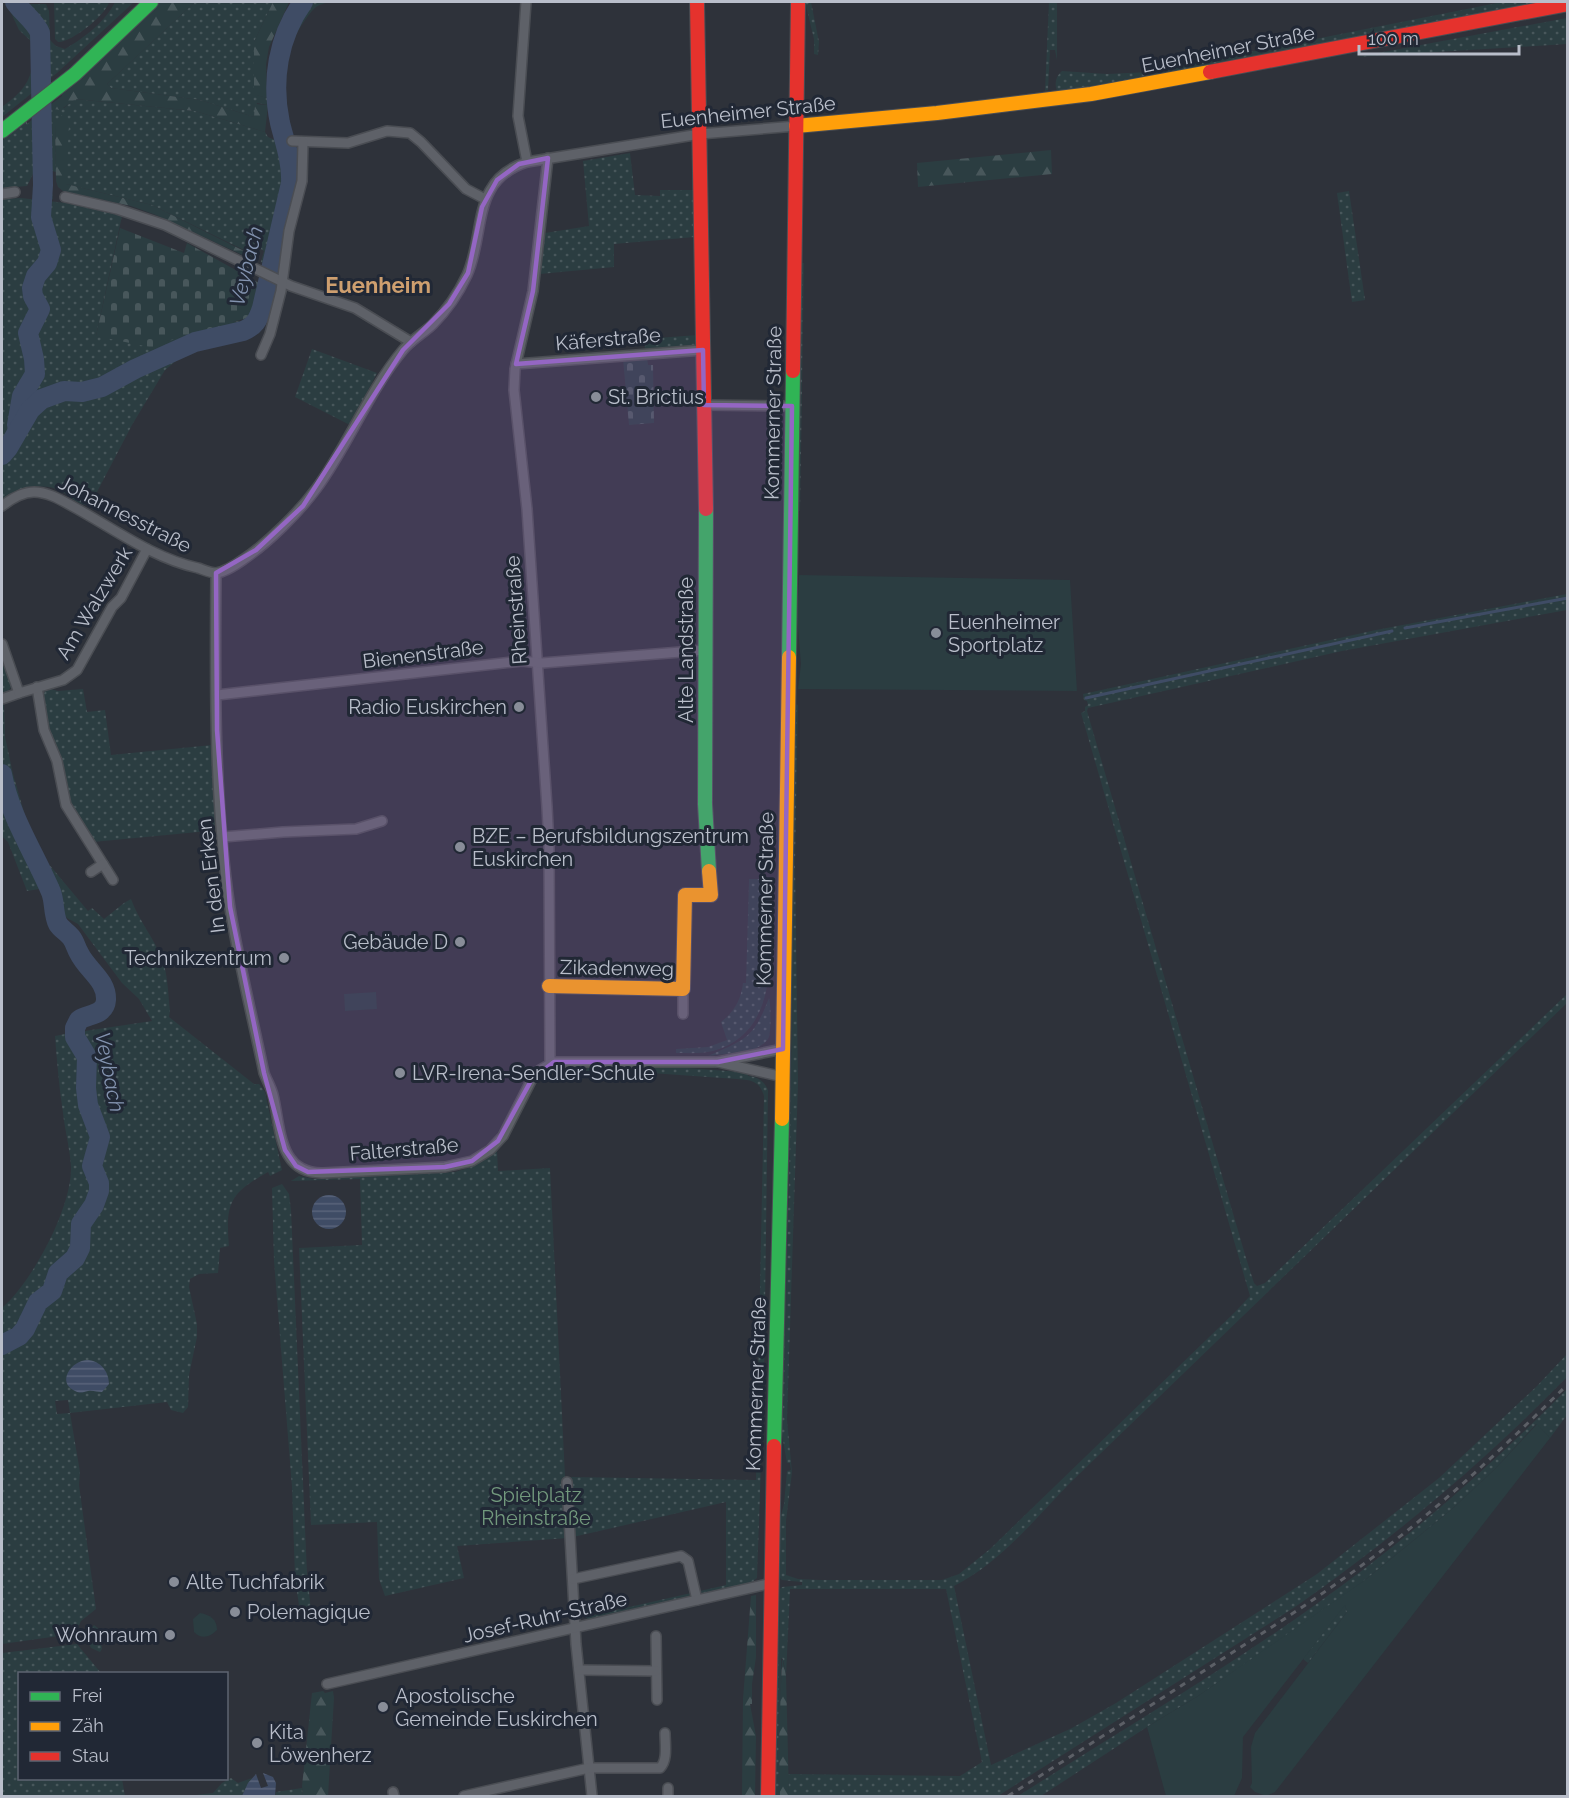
<svg xmlns="http://www.w3.org/2000/svg" width="1569" height="1798" viewBox="0 0 1569 1798" font-family="Raleway,sans-serif">
  <style>
    .grass { fill: url(#grass-dots); fill-rule: evenodd }
    .forest { fill: url(#forest-firs) }
    .cemetery { fill: url(#cemetery-stones) }
    .garden { fill: #2b3d41 }
    .water { fill: url(#water-rules) }
    .lines { fill: none; stroke-linecap: round; stroke-linejoin: round }
    .stream { stroke: #3f4c65; stroke-width: 3 }
    .river { stroke: #3f4c65; stroke-width: 20 }
    .street-casing { stroke: #4a4d53; stroke-width: 12 }
    .fast-casing { stroke: #4a4d53; stroke-width: 16 }
    .slow-casing { stroke: #4a4d53; stroke-width: 16 }
    .jam-casing { stroke: #4a4d53; stroke-width: 16 }
    .street { stroke: #5e6168; stroke-width: 9 }
    .fast { stroke: #30b455; stroke-width: 14 }
    .slow { stroke: #ff9f0a; stroke-width: 14 }
    .jam { stroke: #e5322d; stroke-width: 14 }
    .rail { stroke: #5c5f66; stroke-width: 3; stroke-dasharray: 6 6; stroke-linecap: butt }
    .marked { fill: #9466c3; fill-opacity: 0.2; stroke: #9466c3; stroke-width: 4.5; stroke-linejoin: round }
    .poi-dot { fill: #888d98; stroke: #212835; stroke-width: 2 }
    .labels { text-anchor: middle; dominant-baseline: central; stroke-width: 6; stroke-linejoin: round; paint-order: stroke }
    .street-label { font-size: 20px; fill: #b9beca; stroke: #212835 }
    .poi-label { font-size: 20px; fill: #b9beca; stroke: #212835; text-anchor: start }
    .park-label { font-size: 20px; fill: #72997d; stroke: #212835 }
    .water-label { font-size: 21px; font-style: italic; fill: #8393af; stroke: #212835 }
    .quarter-label { font-size: 22px; font-weight: bold; fill: #ce9f6f; stroke: #212835 }
  </style>
  <defs>
    <pattern id="grass-dots" width="8" height="8" patternUnits="userSpaceOnUse" patternTransform="scale(1.5)"><rect width="8" height="8" fill="#2b3d41"/><path d="M2 2h.1M6 6h.1" fill="none" stroke="#48575b" stroke-width="1.8" stroke-linecap="round"/></pattern>
    <pattern id="forest-firs" width="22" height="20" patternUnits="userSpaceOnUse" patternTransform="scale(1.5)"><rect width="22" height="20" fill="#2b3d41"/><path d="M5 1l3.5 6h-7zM16 11l3.5 6h-7z" fill="#48575b"/></pattern>
    <pattern id="cemetery-stones" width="16" height="16" patternUnits="userSpaceOnUse" patternTransform="scale(1.5)"><rect width="16" height="16" fill="#2b3d41"/><path d="M2 7V4a2 2 0 0 1 4 0v3zM10 15v-3a2 2 0 0 1 4 0v3z" fill="#48575b"/></pattern>
    <pattern id="water-rules" width="6" height="5" patternUnits="userSpaceOnUse" patternTransform="scale(1.5)"><rect width="6" height="5" fill="#3f4c65"/><path d="M0 2.5h6" fill="none" stroke="#59647a"/></pattern>
  </defs>
  <rect width="100%" height="100%" fill="#2e323a"/>
  <g class="grass">
    <path d="M6 2H27V4H46L49 11 50 40 56 46 65 49C84 38 106 21 115 2H134L57 73 2 117V107C28 88 33 77 35 45L19 30Z"/>
    <path d="M54 2H109C107 14 71 43 58 42L55 39Z"/>
    <path d="M195 2H273L254 42 257 95 267 98 268 105 257 103 254 117 200 100 111 88 107 84Z"/>
    <path d="M294 2H329C325 3 319 5 316 7 310 12 305 20 301 26 281 58 278 100 289 136L286 135C278 103 277 73 285 42L281 41C272 72 276 102 280 134L278 135 274 131 272 123 270 74 272 50Z"/>
    <path d="M805 2H811L819 42 818 55 814 54V39Z"/>
    <path d="M1049 2H1057V60L1055 50H1050L1048 90 1045 91Z"/>
    <path d="M1502 2H1549L1127 82 1057 91C1054 83 1056 76 1062 71L1107 74 1149 72Z"/>
    <path d="M1567 18V44L1356 57Z"/>
    <path d="M75 99 195 111 265 132 268 137 275 140V142L294 145 299 171 279 272 263 267 264 264 261 262 264 251 261 249 258 250 254 258H249L250 253 152 205 66 184 55 122 56 172 52 171 51 186 53 199 32 196 37 192 36 174H33L27 186 2 188V139L27 121V124L54 102V105L64 108Z"/>
    <path d="M630 153 635 195 660 196V190H696L695 237 614 244V267L540 274 545 233 589 226 583 161Z"/>
    <path d="M1349 191 1365 300 1352 302 1337 193Z"/>
    <path d="M21 198 66 203 122 216 96 336 166 341 229 322 241 321 254 310 262 278 275 283 264 321 257 331 245 337 203 346 183 355 165 370 132 425 97 492 86 505C77 504 70 496 61 491 43 481 18 489 2 500V199Z"/>
    <path d="M800 263H804L800 511H798Z"/>
    <path d="M698 335 697 344 694 346 645 350 644 339Z"/>
    <path d="M312 349 377 373 350 425 295 397Z"/>
    <path d="M1567 594V610L1342 651 1088 708 1087 711 1246 1258 1254 1283 1257 1286 1265 1283 1567 994V1003L1070 1483C1035 1519 1000 1563 954 1586L991 1765 1072 1728 1116 1703 1317 1574 1439 1478 1537 1386 1567 1354V1377C1482 1464 1395 1537 1295 1607L998 1796H789L788 1774 960 1776 982 1762 946 1589H790L786 1676 783 1659 781 1658 780 1796H775L780 1589 782 1587 802 1585V1582L782 1580 780 1578V1519L784 1504 787 1471 791 1470 790 1463H787L782 1434H781L789 1183 792 1015 790 913 795 704 798 705 795 864 798 1083 787 1420 792 1472 786 1521V1575L798 1579 820 1580H942L959 1574 990 1549 1235 1312 1250 1296 1081 713 1085 711V707L1088 705 1087 701 1084 700 1083 694 1376 630Z"/>
    <path d="M2 655 12 685 8 692 2 694Z"/>
    <path d="M47 688 58 691 83 689 87 712 105 710 111 755 212 745 219 830 93 842 72 810 49 732 43 698 45 690Z"/>
    <path d="M4 704 5 737 13 774 30 833 42 856 88 911 92 908 104 919 124 903 131 899C139 921 154 938 162 959 168 974 168 995 170 1011L169 1017 254 1084H259L265 1092 282 1170 270 1176 268 1172C231 1193 225 1202 229 1246L220 1248 218 1273 199 1274 190 1279 189 1287 197 1324V1337L189 1375 188 1407 183 1413 171 1410 167 1402 70 1413 80 1472 79 1485 96 1609 81 1621 76 1632 73 1634 2 1644V1348C33 1338 23 1326 39 1305 42 1300 49 1298 53 1293 59 1287 59 1279 64 1273 68 1267 76 1264 81 1257 87 1248 82 1236 86 1226 95 1199 117 1200 95 1169L102 1150 104 1134 90 1097 91 1058 88 1048 77 1036 78 1032 152 1021 139 999 122 983 78 924 67 918 61 910 58 894 52 887 27 891 8 842 2 836V705ZM68 1400 70 1413 57 1414 55 1401Z"/>
    <path d="M749 879H766L772 885C773 904 772 922 771 941 770 986 765 1037 713 1051 701 1054 688 1053 676 1053V1049L708 1047 727 1040 721 1022C734 1012 741 1000 743 983H746Z"/>
    <path d="M769 998C771 1003 771 1030 769 1037 766 1044 756 1049 749 1051L708 1056C746 1039 753 1039 769 998Z"/>
    <path d="M70 1033 81 1053 83 1061 81 1087 84 1109 97 1133 95 1149 88 1166 94 1182 93 1196 90 1204 76 1223 72 1255 56 1272 53 1279 48 1281 49 1288C44 1293 38 1297 34 1302 22 1317 22 1336 2 1343V1308C32 1282 72 1208 71 1167 70 1149 65 1131 63 1113 59 1087 57 1062 55 1036Z"/>
    <path d="M587 1066 687 1068 741 1072 748 1073V1076C758 1077 764 1081 768 1090L764 1378 757 1578 752 1582 703 1594 700 1591 726 1585V1502L573 1537 571 1477 756 1480 764 1096C760 1081 751 1080 737 1079L636 1072 556 1070V1068L587 1070Z"/>
    <path d="M497 1151 498 1171 550 1168 568 1538 457 1546 464 1578 385 1596 379 1579 377 1522 311 1525 299 1248 362 1245 360 1179 291 1181 299 1176 314 1179 455 1172 474 1166Z"/>
    <path d="M282 1184 289 1194 291 1210 307 1573 311 1611 307 1607H302L300 1612 295 1578 292 1487 274 1261 272 1188Z"/>
    <path d="M1567 1389V1415L1550 1438 1536 1424 1495 1469 1452 1509 1365 1580 1329 1607 1198 1696 1147 1727 1041 1796H1018C1134 1722 1254 1653 1364 1569 1436 1514 1503 1454 1567 1389Z"/>
    <path d="M691 1593 689 1597 589 1620 585 1617Z"/>
    <path d="M1345 1604 1347 1612 1308 1663 1303 1659Z"/>
    <path d="M94 1625 99 1629 102 1649 100 1652 91 1648 87 1640V1633Z"/>
    <path d="M77 1644 101 1673 20 1674V1778L122 1779 125 1796H2V1653Z"/>
    <path d="M231 1778 238 1783 252 1778 242 1796H187L213 1793 222 1783Z"/>
    <path d="M302 1788 303 1796H275L276 1792Z"/>
  </g>
  <g class="forest">
    <path d="M159 2H195L107 84 111 88 200 100 254 117 255 104 268 105 265 132 195 111 76 99 60 110 54 109V102L62 96V93L120 41Z"/>
    <path d="M273 2H289L269 47 266 64 267 98 256 95 254 91V42Z"/>
    <path d="M64 113 67 115 69 125 66 184 152 205 250 254 249 258 156 215 131 206 63 191 58 187 56 181 55 122Z"/>
    <path d="M1051 150 1052 174 918 187 917 163Z"/>
    <path d="M756 1595V1657L752 1684V1704H750L756 1736 755 1796H742L743 1699 751 1596Z"/>
    <path d="M782 1657 786 1676 789 1796H780L779 1743Z"/>
    <path d="M323 1691 325 1693 333 1691 334 1698 328 1796H303L302 1786 312 1693Z"/>
  </g>
  <g class="cemetery">
    <path d="M120 228 184 253 187 243 259 283 254 310 250 317 167 341 164 350 96 336Z"/>
    <path d="M647 357 648 365H653L654 423 629 425 623 359Z"/>
  </g>
  <g class="garden">
    <path d="M799 575 1070 580 1077 691 798 689 801 664 797 617Z"/>
    <path d="M376 992 377 1009 345 1011 344 994Z"/>
    <path d="M1537 1424 1550 1438 1275 1792 1266 1796 1255 1792 1250 1787 1252 1783 1251 1747 1255 1733 1347 1612 1345 1605 1243 1737 1242 1778 1234 1796H1166L1147 1727 1198 1696 1365 1580 1452 1509 1495 1469Z"/>
    <path d="M200 1613C210 1615 217 1619 217 1630 210 1637 202 1640 194 1632L193 1619Z"/>
  </g>
  <g class="water">
    <circle cx="329" cy="1212" r="17"/>
    <path d="M88 1360C100 1361 109 1371 109 1384L102 1392C98 1392 92 1390 88 1391 83 1392 81 1394 75 1391 56 1383 71 1360 88 1360Z"/>
    <path d="M263 1773 273 1777 276 1783 275 1796H242L248 1783 256 1774 261 1788 268 1786Z"/>
  </g>
  <g class="lines">
    <g class="stream">
      <path d="M1405 628 1568 598"/>
      <path d="M1086 698 1392 631"/>
    </g>
    <g class="river">
      <path d="M15 2C22 12 36 22 40 33L43 185 41 217 51 250 47 263 36 276 32 288 33 296 40 309 28 333 34 359 35 374 22 396 17 425"/>
      <path d="M2 455 8 448 30 410 42 399 64 391 82 392 102 387 135 369 195 342 243 331C255 326 258 320 262 308L291 183C292 162 285 143 280 123 271 81 278 37 303 2"/>
      <path d="M2 774C10 817 34 852 51 892 55 902 53 914 58 924 61 929 67 932 71 937 75 942 76 948 79 953 87 970 107 980 106 1000 105 1015 89 1014 79 1020L75 1028V1037L87 1057 86 1088 88 1105 100 1137 92 1166 99 1183V1191L94 1205 81 1224 80 1248 75 1258 58 1273 52 1291 38 1302 25 1329 19 1336 2 1345"/>
    </g>
    <g class="street-casing">
      <g id="street">
        <path d="M526 2 518 116 527 162"/>
        <path d="M292 141 348 143 387 131 410 133 421 142 466 189 485 199"/>
        <path d="M548 158 533 291 515 369 514 390 527 509 547 807 549 845 550 1064"/>
        <path d="M2 194 15 192"/>
        <path d="M65 197 117 209 165 225 291 286 355 308 411 342"/>
        <path d="M261 355 270 334 281 291 289 231 302 181 303 142"/>
        <path d="M516 364 703 350"/>
        <path d="M704 405 792 406"/>
        <path d="M2 506C11 499 22 492 34 492 48 492 61 500 72 506 113 528 152 558 198 568 204 570 211 573 216 573 225 572 237 564 244 559 269 542 298 513 316 489 348 446 368 392 403 350 411 340 424 333 433 324 447 310 459 292 467 275 486 233 470 180 527 162L700 134 796 126"/>
        <path d="M216 573C215 681 214 802 230 908 239 964 253 1019 264 1073 267 1081 271 1087 273 1095 281 1128 278 1174 323 1173L445 1167 472 1161 490 1150 503 1136 532 1079 540 1070 554 1062H718L783 1049"/>
        <path d="M2 644 19 693 2 699"/>
        <path d="M37 687 44 730 57 761 66 805 113 880"/>
        <path d="M19 693 63 680 77 670 112 607 121 598 147 549"/>
        <path d="M217 695 522 661 542 663 706 650"/>
        <path d="M223 837 283 832 356 829 382 821"/>
        <path d="M91 872 103 864"/>
        <path d="M683 1014V989"/>
        <path d="M718 1062 783 1077"/>
        <path d="M567 1482 576 1644 592 1796"/>
        <path d="M573 1579 681 1556 688 1561 697 1600"/>
        <path d="M656 1636 657 1700"/>
        <path d="M579 1670 656 1671"/>
        <path d="M327 1684 772 1583"/>
        <path d="M393 1792 394 1796"/>
        <path d="M464 1796 589 1768H660C668 1760 665 1744 665 1733"/>
        <path d="M668 1796V1788"/>
      </g>
    </g>
    <g class="fast-casing">
      <g id="fast">
        <path d="M2 131 75 74 151 2"/>
        <path d="M706 509 705 804 709 871"/>
        <path d="M789 657 793 371"/>
        <path d="M774 1446 782 1119"/>
      </g>
    </g>
    <g class="slow-casing">
      <g id="slow">
        <path d="M796 126 937 113 1091 94 1210 72"/>
        <path d="M549 986 683 989 685 895H711L709 871"/>
        <path d="M782 1119 789 657"/>
      </g>
    </g>
    <g class="jam-casing">
      <g id="jam">
        <path d="M697 2 706 509"/>
        <path d="M1210 72 1568 4"/>
        <path d="M793 371 798 2"/>
        <path d="M768 1796 774 1446"/>
      </g>
    </g>
    <use href="#street" class="street"/>
    <use href="#fast" class="fast"/>
    <use href="#slow" class="slow"/>
    <use href="#jam" class="jam"/>
    <path class="rail" d="M1008 1796C1078 1752 1149 1707 1219 1661 1282 1621 1344 1581 1403 1534 1461 1488 1515 1436 1568 1384"/>
  </g>
  <path class="marked" d="M548 158 533 291 516 364 703 350 704 405 792 406 783 1049 718 1062H554L532 1079 498 1141 472 1161 445 1167 308 1172 296 1166 285 1150 264 1073 230 907 217 730 216 573 256 550 303 506 403 350 449 304 468 273 482 207 497 180 519 164Z"/>
  <g class="poi-dot">
    <circle cx="596" cy="397" r="6"/>
    <circle cx="936" cy="633" r="6"/>
    <circle cx="519" cy="707" r="6"/>
    <circle cx="460" cy="847" r="6"/>
    <circle cx="460" cy="942" r="6"/>
    <circle cx="284" cy="958" r="6"/>
    <circle cx="400" cy="1073" r="6"/>
    <circle cx="174" cy="1582" r="6"/>
    <circle cx="235" cy="1612" r="6"/>
    <circle cx="170" cy="1635" r="6"/>
    <circle cx="383" cy="1707" r="6"/>
    <circle cx="257" cy="1743" r="6"/>
  </g>
  <g class="labels">
    <g class="street-label">
      <text transform="translate(1228 49) rotate(-11)">Euenheimer Straße</text>
      <text transform="translate(748 112) rotate(-6)">Euenheimer Straße</text>
      <text transform="translate(608 339) rotate(-5)">Käferstraße</text>
      <text transform="translate(773 413) rotate(-89)">Kommerner Straße</text>
      <text transform="translate(125 514) rotate(27)">Johannesstraße</text>
      <text transform="translate(94 603) rotate(-59)">Am Walzwerk</text>
      <text transform="translate(516 610) rotate(-94)">Rheinstraße</text>
      <text transform="translate(686 650) rotate(-90)">Alte Landstraße</text>
      <text transform="translate(423 654) rotate(-7)">Bienenstraße</text>
      <text transform="translate(211 876) rotate(-97)">In den Erken</text>
      <text transform="translate(765 899) rotate(-89)">Kommerner Straße</text>
      <text transform="translate(617 968) rotate(1)">Zikadenweg</text>
      <text transform="translate(404 1149) rotate(-5)">Falterstraße</text>
      <text transform="translate(756 1384) rotate(-88)">Kommerner Straße</text>
      <text transform="translate(545 1617) rotate(-13)">Josef-Ruhr-Straße</text>
    </g>
    <g class="poi-label">
      <text x="608" y="397">St. Brictius</text>
      <text x="948" y="622">Euenheimer<tspan x="948" dy="23">Sportplatz</tspan></text>
      <text x="507" y="707" text-anchor="end">Radio Euskirchen</text>
      <text x="472" y="836">BZE – Berufsbildungszentrum<tspan x="472" dy="23">Euskirchen</tspan></text>
      <text x="448" y="942" text-anchor="end">Gebäude D</text>
      <text x="272" y="958" text-anchor="end">Technikzentrum</text>
      <text x="412" y="1073">LVR-Irena-Sendler-Schule</text>
      <text x="186" y="1582">Alte Tuchfabrik</text>
      <text x="247" y="1612">Polemagique</text>
      <text x="158" y="1635" text-anchor="end">Wohnraum</text>
      <text x="395" y="1696">Apostolische<tspan x="395" dy="23">Gemeinde Euskirchen</tspan></text>
      <text x="269" y="1732">Kita<tspan x="269" dy="23">Löwenherz</tspan></text>
    </g>
    <g class="park-label">
      <text x="536" y="1495">Spielplatz<tspan x="536" dy="23">Rheinstraße</tspan></text>
    </g>
    <g class="water-label">
      <text transform="translate(246 266) rotate(-76)">Veybach</text>
      <text transform="translate(110 1072) rotate(79)">Veybach</text>
    </g>
    <g class="quarter-label">
      <text x="378" y="285">Euenheim</text>
    </g>
  </g>
  <rect width="1569" height="1798" fill="none" stroke="#b9beca" stroke-width="6"/>
  <rect x="18" y="1672" width="210" height="108" fill="#212835" stroke="#5e6471" stroke-width="1.5"/>
  <rect x="30" y="1692" width="30" height="9" fill="#30b455" stroke="#5e6471" stroke-width="1.5"/>
  <text x="72" y="1702" font-size="18" fill="#b9beca">Frei</text>
  <rect x="30" y="1722" width="30" height="9" fill="#ff9f0a" stroke="#5e6471" stroke-width="1.5"/>
  <text x="72" y="1732" font-size="18" fill="#b9beca">Zäh</text>
  <rect x="30" y="1752" width="30" height="9" fill="#e5322d" stroke="#5e6471" stroke-width="1.5"/>
  <text x="72" y="1762" font-size="18" fill="#b9beca">Stau</text>
  <path d="M1359 45v9h160v-9" fill="none" stroke="#b9beca" stroke-width="3"/>
  <text x="1368" y="45" font-size="18" fill="#b9beca" stroke="#212835" stroke-width="4.5" paint-order="stroke">100 m</text>
</svg>
